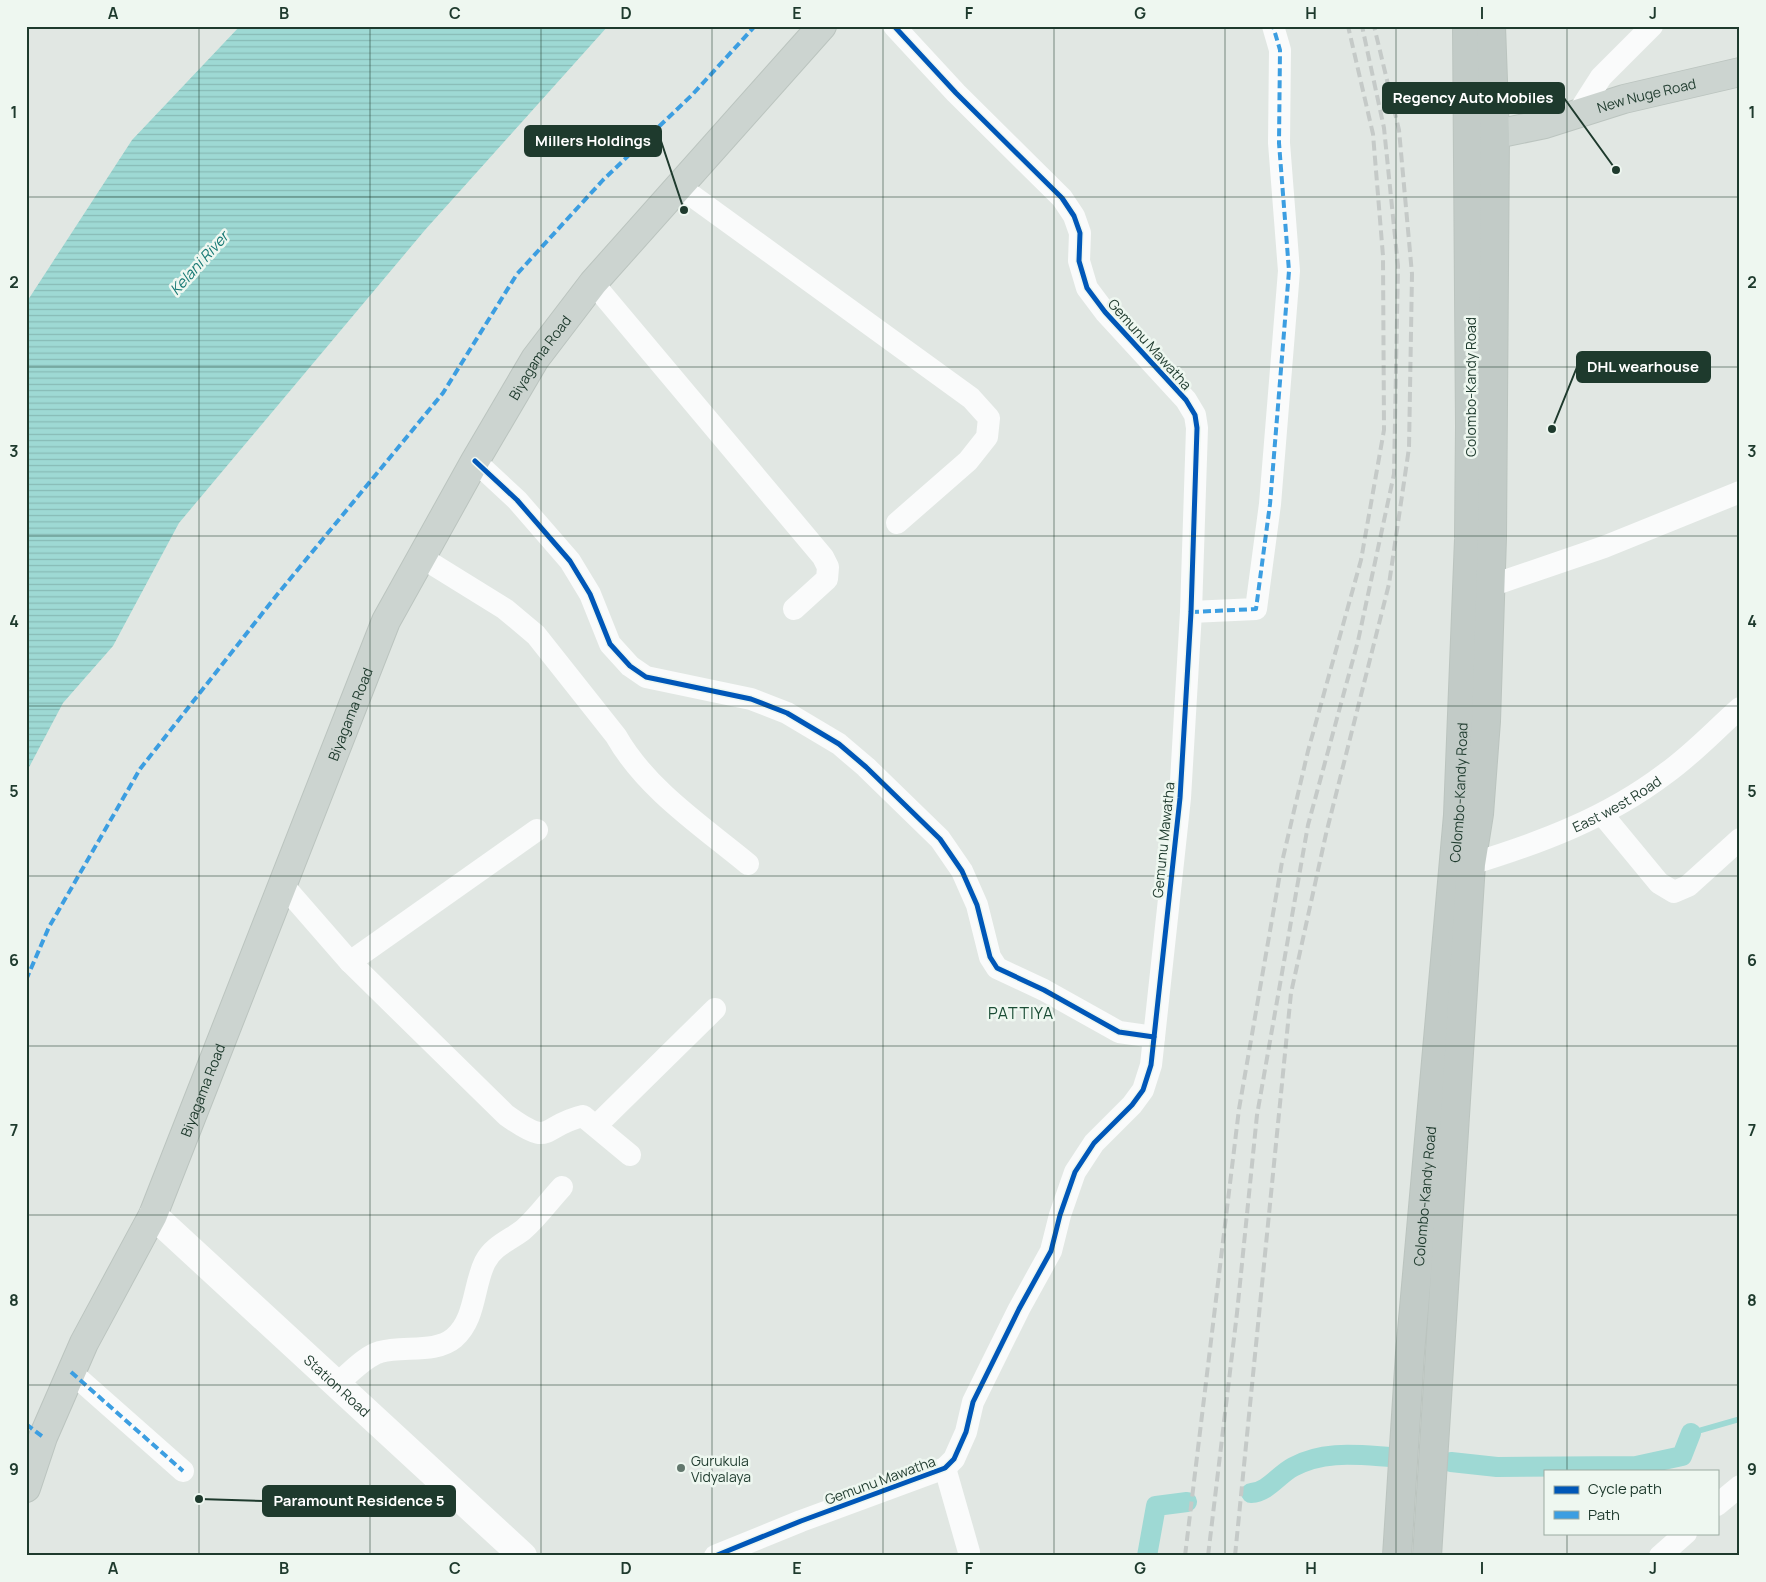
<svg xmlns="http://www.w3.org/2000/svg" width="1766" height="1582" viewBox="0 0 1766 1582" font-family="Manrope,sans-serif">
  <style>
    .water { fill: url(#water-rules) }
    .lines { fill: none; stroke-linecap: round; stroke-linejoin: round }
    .stream { stroke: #9ed9d4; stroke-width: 5.5 }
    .canal { stroke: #9ed9d4; stroke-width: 20 }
    .primary-casing { stroke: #bbc4bf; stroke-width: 30 }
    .trunk-casing { stroke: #bbc4bf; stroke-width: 30 }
    .minor { stroke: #fafbfb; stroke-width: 22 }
    .tertiary { stroke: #fafbfb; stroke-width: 28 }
    .primary { stroke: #ccd4d0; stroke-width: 28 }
    .trunk { stroke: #c2cbc7; stroke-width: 28 }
    .rail { stroke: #c5cac8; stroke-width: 4; stroke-dasharray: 10 5; stroke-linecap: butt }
    .quiet { stroke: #3c9ee1; stroke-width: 4; stroke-dasharray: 8 4; stroke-linecap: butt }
    .cycleway-casing { stroke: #eef7f0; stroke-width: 8 }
    .cycleway { stroke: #0057b8; stroke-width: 5 }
    .grid { fill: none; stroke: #1e3a2d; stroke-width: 1; stroke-opacity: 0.55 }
    .poi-dot { fill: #62776d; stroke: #eef7f0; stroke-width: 2 }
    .labels { text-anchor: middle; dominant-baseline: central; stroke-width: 5; stroke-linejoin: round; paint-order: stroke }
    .street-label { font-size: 14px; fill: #1e3a2d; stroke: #eef7f0 }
    .poi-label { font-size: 14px; fill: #1e3a2d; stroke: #eef7f0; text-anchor: start }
    .water-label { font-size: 15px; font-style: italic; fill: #167873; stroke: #eef7f0 }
    .quarter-label { font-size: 16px; letter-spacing: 1px; fill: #1a4d35; stroke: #eef7f0 }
    .leader { fill: none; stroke: #1e3a2d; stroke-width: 2 }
    .callout-dot { fill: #1e3a2d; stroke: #eef7f0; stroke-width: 2 }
    .callout { fill: #1e3a2d; stroke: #1e3a2d; stroke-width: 2 }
    .callout-label { font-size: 15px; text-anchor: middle; font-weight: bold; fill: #fff }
    .neatline { fill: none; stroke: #1e3a2d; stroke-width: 2 }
    .grid-label { font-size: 16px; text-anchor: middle; font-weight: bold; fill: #1e3a2d }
  </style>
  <defs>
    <pattern id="water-rules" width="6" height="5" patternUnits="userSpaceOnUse" patternTransform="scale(1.25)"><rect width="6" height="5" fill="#9ed9d4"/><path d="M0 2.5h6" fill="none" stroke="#88bbb6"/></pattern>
  </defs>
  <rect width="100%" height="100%" fill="#e1e7e3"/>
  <path class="water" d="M240 26H608L425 230 179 523 113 646 63 703 26 773V303L132 140Z"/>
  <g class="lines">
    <path class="stream" d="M1691 1433 1740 1419"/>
    <g class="canal">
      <path d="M1451 1462 1497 1467 1636 1466 1682 1456 1691 1433"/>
      <path d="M1251 1493C1268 1492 1278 1475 1293 1467 1324 1450 1358 1455 1392 1457"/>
      <path d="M1147 1556 1156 1506 1187 1502"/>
    </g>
    <g class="primary-casing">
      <g id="primary">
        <path id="s3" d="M1472 139 1545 124 1624 99 1740 72"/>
        <path id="s4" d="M26 1488 43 1437 84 1343 153 1215 386 621 475 461 535 359 593 283 822 26"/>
      </g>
    </g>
    <g class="trunk-casing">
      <g id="trunk">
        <path id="s5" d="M1397 1556 1410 1353 1458 815 1469 539 1470 426 1467 26"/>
        <path d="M1427 1556 1471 864 1479 814 1486 721 1492 538 1495 135 1491 26"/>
      </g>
    </g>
    <g class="minor">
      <path d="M1578 113 1601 77 1652 26"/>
      <path d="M680 187 971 398 989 418 987 437 968 461 897 523"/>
      <path d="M593 283 823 557 828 567 827 579 794 609"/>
      <path d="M475 461 517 500 570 561 590 594 610 644 630 666 646 677 751 699 787 713 839 744 866 767 940 839 962 871 977 905 990 957 997 968 1044 990 1119 1032 1154 1037"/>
      <path d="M421 557 505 609 536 635 616 736C646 789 702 826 748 864"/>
      <path d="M1490 586 1604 547 1740 492"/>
      <path d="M1191 612 1256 609 1270 504 1289 271 1279 143 1280 50 1273 26"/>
      <path d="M1602 814 1659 883 1674 892 1688 886 1740 839"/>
      <path id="s1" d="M1471 864C1540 843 1607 818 1665 774 1692 755 1715 730 1740 708"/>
      <path d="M282 884 350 962 506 1115C553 1149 540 1126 583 1116L630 1155"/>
      <path d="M350 962 537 830"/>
      <path d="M596 1126 715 1009"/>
      <path d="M71 1372 183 1471"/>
      <path d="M337 1384C349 1374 365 1356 380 1352 402 1345 435 1354 454 1338 476 1319 473 1286 485 1262 493 1246 510 1240 523 1230 537 1218 549 1201 562 1187"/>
      <path d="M945 1468 969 1552"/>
      <path d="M1717 1505 1740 1486"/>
      <path d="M715 1556 801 1521 945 1468 954 1459 966 1432 973 1402 1019 1309 1051 1251 1060 1215 1075 1172 1094 1143 1132 1105 1143 1090 1151 1065 1180 798 1191 612 1197 428 1195 415 1186 400 1105 312 1087 288 1079 261 1080 233 1074 216 1062 198 956 93 894 26"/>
      <path d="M1660 1556 1686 1533"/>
    </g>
    <path class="tertiary" id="s2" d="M153 1215 523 1556"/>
    <use href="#primary" class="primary"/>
    <use href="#trunk" class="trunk"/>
    <g class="rail">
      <path d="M1185 1556 1239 1109 1282 862 1308 751 1361 560 1384 430 1383 256 1373 134 1348 26"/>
      <path d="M1208 1556 1237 1313 1257 1115 1308 825 1358 641 1394 474 1398 266 1384 128 1362 26"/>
      <path d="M1235 1556 1291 993 1326 834 1389 584 1409 448 1412 274 1399 130 1374 26"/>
    </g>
    <g class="quiet">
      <path d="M1191 612 1256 609 1270 504 1289 271 1279 143 1280 50 1273 26"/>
      <path d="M26 980 49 927 140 769 276 596 443 393 517 274 603 180 692 95 755 26"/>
      <path d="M71 1372 183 1471"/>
      <path d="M26 1424 43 1437"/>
    </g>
    <g class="cycleway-casing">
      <g id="cycleway">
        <path d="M475 461 517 500 570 561 590 594 610 644 630 666 646 677 751 699 787 713 839 744 866 767 940 839 962 871 977 905 990 957 997 968 1044 990 1119 1032 1154 1037"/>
        <path d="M715 1556 801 1521 945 1468 954 1459 966 1432 973 1402 1019 1309 1051 1251 1060 1215 1075 1172 1094 1143 1132 1105 1143 1090 1151 1065 1180 798 1191 612 1197 428 1195 415 1186 400 1105 312 1087 288 1079 261 1080 233 1074 216 1062 198 956 93 894 26"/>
      </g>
    </g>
    <use href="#cycleway" class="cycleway"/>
  </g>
  <path class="grid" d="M199 26V1556M370 26V1556M541 26V1556M712 26V1556M883 26V1556M1054 26V1556M1225 26V1556M1396 26V1556M1567 26V1471M26 197H1740M26 367H1740M26 536H1740M26 706H1740M26 876H1740M26 1046H1740M26 1215H1740M26 1385H1740M1567 1533V1556"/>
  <circle class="poi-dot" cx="681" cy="1468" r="5"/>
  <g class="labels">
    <g class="street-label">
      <text stroke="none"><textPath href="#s3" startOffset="180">New Nuge Road</textPath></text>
      <text transform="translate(1150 344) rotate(48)">Gemunu Mawatha</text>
      <text stroke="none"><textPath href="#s4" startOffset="1245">Biyagama Road</textPath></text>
      <text transform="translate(1470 387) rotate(-90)">Colombo-Kandy Road</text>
      <text stroke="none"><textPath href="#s4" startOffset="840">Biyagama Road</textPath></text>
      <text stroke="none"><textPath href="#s5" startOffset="766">Colombo-Kandy Road</textPath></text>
      <text stroke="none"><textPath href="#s1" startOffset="158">East west Road</textPath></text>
      <text transform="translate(1163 840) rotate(-84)">Gemunu Mawatha</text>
      <text stroke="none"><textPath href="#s4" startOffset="436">Biyagama Road</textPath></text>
      <text stroke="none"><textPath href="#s5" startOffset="361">Colombo-Kandy Road</textPath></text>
      <text stroke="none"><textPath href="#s2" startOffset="251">Station Road</textPath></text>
      <text transform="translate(880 1480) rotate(-20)">Gemunu Mawatha</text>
    </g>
    <g class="poi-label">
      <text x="691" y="1460">Gurukula<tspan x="691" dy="16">Vidyalaya</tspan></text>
    </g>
    <g class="water-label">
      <text transform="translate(199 263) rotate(-48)">Kelani River</text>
    </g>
    <g class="quarter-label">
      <text x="1021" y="1013">PATTIYA</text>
    </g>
  </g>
  <path class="leader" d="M1616 170L1564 98M684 210L661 141M1552 429L1577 367M199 1499L263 1501"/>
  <g class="callout-dot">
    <circle cx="1616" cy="170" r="5"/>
    <circle cx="684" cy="210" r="5"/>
    <circle cx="1552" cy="429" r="5"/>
    <circle cx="199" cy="1499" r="5"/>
  </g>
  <g class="callout">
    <rect x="1383" y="83" width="181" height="30" rx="5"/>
    <rect x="525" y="126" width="136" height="30" rx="5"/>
    <rect x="1577" y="352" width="133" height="30" rx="5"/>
    <rect x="263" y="1486" width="192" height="30" rx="5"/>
  </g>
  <g class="callout-label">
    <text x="1473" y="103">Regency Auto Mobiles</text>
    <text x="593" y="146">Millers Holdings</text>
    <text x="1643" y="372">DHL wearhouse</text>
    <text x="359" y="1506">Paramount Residence 5</text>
  </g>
  <rect width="1766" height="1582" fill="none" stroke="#eef7f0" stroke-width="55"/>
  <rect x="1544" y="1470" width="175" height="65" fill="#eef7f0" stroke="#9baba2"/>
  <rect x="1554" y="1486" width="25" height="8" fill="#0057b8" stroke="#9baba2"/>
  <text x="1588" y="1494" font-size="15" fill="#1e3a2d">Cycle path</text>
  <rect x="1554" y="1511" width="25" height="8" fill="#3c9ee1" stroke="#9baba2"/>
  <text x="1588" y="1520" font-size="15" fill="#1e3a2d">Path</text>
  <rect x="28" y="28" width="1710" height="1526" class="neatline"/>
  <g class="grid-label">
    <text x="113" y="19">A</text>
    <text x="284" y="19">B</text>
    <text x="455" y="19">C</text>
    <text x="626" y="19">D</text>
    <text x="797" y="19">E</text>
    <text x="969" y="19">F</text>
    <text x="1140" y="19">G</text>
    <text x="1311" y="19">H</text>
    <text x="1482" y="19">I</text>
    <text x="1653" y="19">J</text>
    <text x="14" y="118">1</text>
    <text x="1752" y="118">1</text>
    <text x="14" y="288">2</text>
    <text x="1752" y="288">2</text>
    <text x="14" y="457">3</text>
    <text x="1752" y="457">3</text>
    <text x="14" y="627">4</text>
    <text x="1752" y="627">4</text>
    <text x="14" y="797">5</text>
    <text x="1752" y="797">5</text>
    <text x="14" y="966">6</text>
    <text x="1752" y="966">6</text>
    <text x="14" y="1136">7</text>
    <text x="1752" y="1136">7</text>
    <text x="14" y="1306">8</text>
    <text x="1752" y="1306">8</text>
    <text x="14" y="1475">9</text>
    <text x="1752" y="1475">9</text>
    <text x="113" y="1574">A</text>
    <text x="284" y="1574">B</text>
    <text x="455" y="1574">C</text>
    <text x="626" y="1574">D</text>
    <text x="797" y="1574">E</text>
    <text x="969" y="1574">F</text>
    <text x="1140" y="1574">G</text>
    <text x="1311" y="1574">H</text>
    <text x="1482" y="1574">I</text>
    <text x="1653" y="1574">J</text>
  </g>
</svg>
